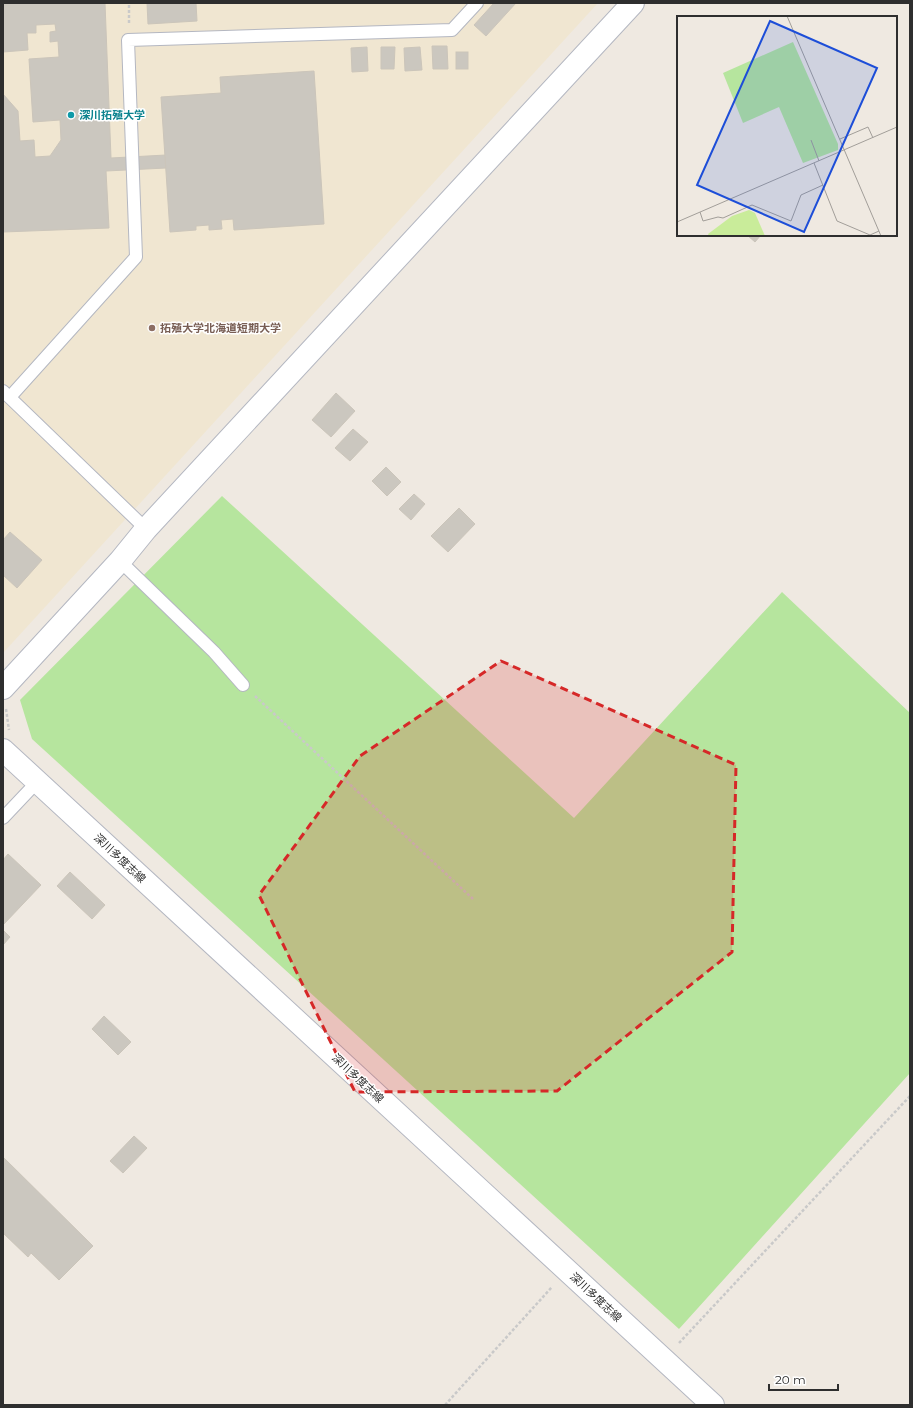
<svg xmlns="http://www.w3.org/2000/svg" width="913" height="1408" viewBox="0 0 913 1408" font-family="Montserrat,'Noto Sans JP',sans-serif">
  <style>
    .education { fill: #f0e6d1 }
    .green { fill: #b6e59e }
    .building { fill: #cbc7bf; stroke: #cbc5ba }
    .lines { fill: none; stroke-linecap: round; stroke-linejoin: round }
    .service-casing { stroke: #b4b7c1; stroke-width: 14 }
    .tertiary-casing { stroke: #b4b7c1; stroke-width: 24 }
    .secondary-casing { stroke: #b4b7c1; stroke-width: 24 }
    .path { stroke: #c9c9c9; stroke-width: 2.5; stroke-dasharray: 3 2; stroke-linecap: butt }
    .service { stroke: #fff; stroke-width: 12 }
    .tertiary { stroke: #fff; stroke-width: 22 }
    .secondary { stroke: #fff; stroke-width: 22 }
    .marked { fill: #d62828; fill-opacity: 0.2; stroke: #d62828; stroke-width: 3; stroke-dasharray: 8 5; stroke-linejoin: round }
    .culture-dot { fill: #0f9aa8; stroke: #fff; stroke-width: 1.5 }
    .education-dot { fill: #8d6e63; stroke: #fff; stroke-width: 1.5 }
    .labels { text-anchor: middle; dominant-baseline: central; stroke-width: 3; stroke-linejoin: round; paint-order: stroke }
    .culture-label { font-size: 11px; font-weight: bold; fill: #0d838f; stroke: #fff; text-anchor: start }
    .education-label { font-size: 11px; font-weight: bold; fill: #785e54; stroke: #fff; text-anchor: start }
    .street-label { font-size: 11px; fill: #2e2e2e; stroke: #fff }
    .inset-road { fill: none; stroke: #a29e99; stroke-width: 1 }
    .view { fill: #1d4ed8; fill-opacity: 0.15; stroke: #1d4ed8; stroke-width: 2 }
    .inset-edge { fill: none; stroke: #2e2e2e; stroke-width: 2 }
  </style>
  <rect width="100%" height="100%" fill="#efe9e1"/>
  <path class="education" d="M3 3H598L3 653Z"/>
  <path class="green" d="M222 496 574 818 782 592 910 713V1073L679 1329 32 739 20 700Z"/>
  <g class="building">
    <path d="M3 3H105L111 158 166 155V168L106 171 109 228 3 232V94L18 111 20 141 34 140 35 157 50 156 61 140 60 120 33 122 29 59 59 57 58 41 50 42V32L56 31 55 24 36 25V33H27L28 50 3 52Z"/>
    <path d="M147 3H196L197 21 148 24Z"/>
    <path d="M494 3H516L486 36 474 25Z"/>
    <path d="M432 46H447L448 69H433Z"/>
    <path d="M367 47 368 71 352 72 351 48Z"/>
    <path d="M381 47H395L394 69H381Z"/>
    <path d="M420 47 422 70 405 71 404 48Z"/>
    <rect x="456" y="52" width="12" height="17"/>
    <path d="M314 71 324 224 234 230 233 219 221 220 222 229 209 230V225L196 226V230L170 232 161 97 221 93 220 77Z"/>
    <path d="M747 235H761L755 242Z"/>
    <path d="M336 393 355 411 331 437 312 420Z"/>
    <path d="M353 429 368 442 350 461 335 448Z"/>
    <path d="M386 467 401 482 387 496 372 481Z"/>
    <path d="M414 494 425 504 411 520 399 509Z"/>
    <path d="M459 508 475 524 448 552 431 536Z"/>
    <path d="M10 532 42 560 17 588 3 575V540Z"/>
    <path d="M8 854 41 885 3 925V860Z"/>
    <path d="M70 872 105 905 92 919 57 886Z"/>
    <path d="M3 930 10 937 3 945Z"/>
    <path d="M104 1016 131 1042 118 1055 92 1029Z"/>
    <path d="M134 1136 147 1148 123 1173 110 1161Z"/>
    <path d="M3 1157 93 1246 59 1280 31 1253 28 1257 3 1233Z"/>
  </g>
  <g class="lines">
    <g class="service-casing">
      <g id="service">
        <path d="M3 391 146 529"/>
        <path d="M10 397 136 257 128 40 452 30 477 3"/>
        <path d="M120 561 214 652 243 685"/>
        <path d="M3 818 37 782"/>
      </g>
    </g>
    <g class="tertiary-casing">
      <path id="tertiary" d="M3 688 120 561 146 529 633 3"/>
    </g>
    <g class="secondary-casing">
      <path id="secondary" d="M3 750 713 1405"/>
    </g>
    <g class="path">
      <path d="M129 23V3"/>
      <path d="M255 696 473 899"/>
      <path d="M6 709 9 730"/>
      <path d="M679 1343 910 1096"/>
      <path d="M445 1405 552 1287"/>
    </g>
    <use href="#service" class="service"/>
    <use href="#tertiary" class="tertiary"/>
    <use href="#secondary" class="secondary"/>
  </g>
  <path class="marked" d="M501 661 736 765 732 952 557 1091 355 1092 259 895 360 756Z"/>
  <circle class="culture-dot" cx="71" cy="115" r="4"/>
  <circle class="education-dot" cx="152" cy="328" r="4"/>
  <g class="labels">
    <g class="culture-label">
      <text x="79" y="115">深川拓殖大学</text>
    </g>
    <g class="education-label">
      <text x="160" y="328">拓殖大学北海道短期大学</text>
    </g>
    <g class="street-label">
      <text transform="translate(120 858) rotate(43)">深川多度志線</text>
      <text transform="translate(358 1078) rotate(43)">深川多度志線</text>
      <text transform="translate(596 1297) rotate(43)">深川多度志線</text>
    </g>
  </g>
  <g transform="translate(677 16)">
    <rect width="220" height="220" fill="#efe9e1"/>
    <path d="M116 26 161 128V134L126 147 102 91 66 107 46 57Z" fill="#b6e59e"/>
    <path d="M72 194 78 197 88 220H32L31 218 55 200Z" fill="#c9ec9a"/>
    <path class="inset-road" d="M110 0 204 220M163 123 191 111 196 122M134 124 142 145M137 147 160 205 193 219 202 215M23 196 26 205 41 201 46 202 75 189 114 205 124 179 146 169M0 206 220 111"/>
    <path class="view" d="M93 5 200 52 127 216 20 169Z"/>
    <rect width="220" height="220" class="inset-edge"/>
  </g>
  <rect width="913" height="1408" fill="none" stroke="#2e2e2e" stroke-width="8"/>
  <path d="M769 1384v6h69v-6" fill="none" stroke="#2e2e2e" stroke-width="2"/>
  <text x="775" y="1384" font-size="12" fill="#2e2e2e" stroke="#ffffff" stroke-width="3" paint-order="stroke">20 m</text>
</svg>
